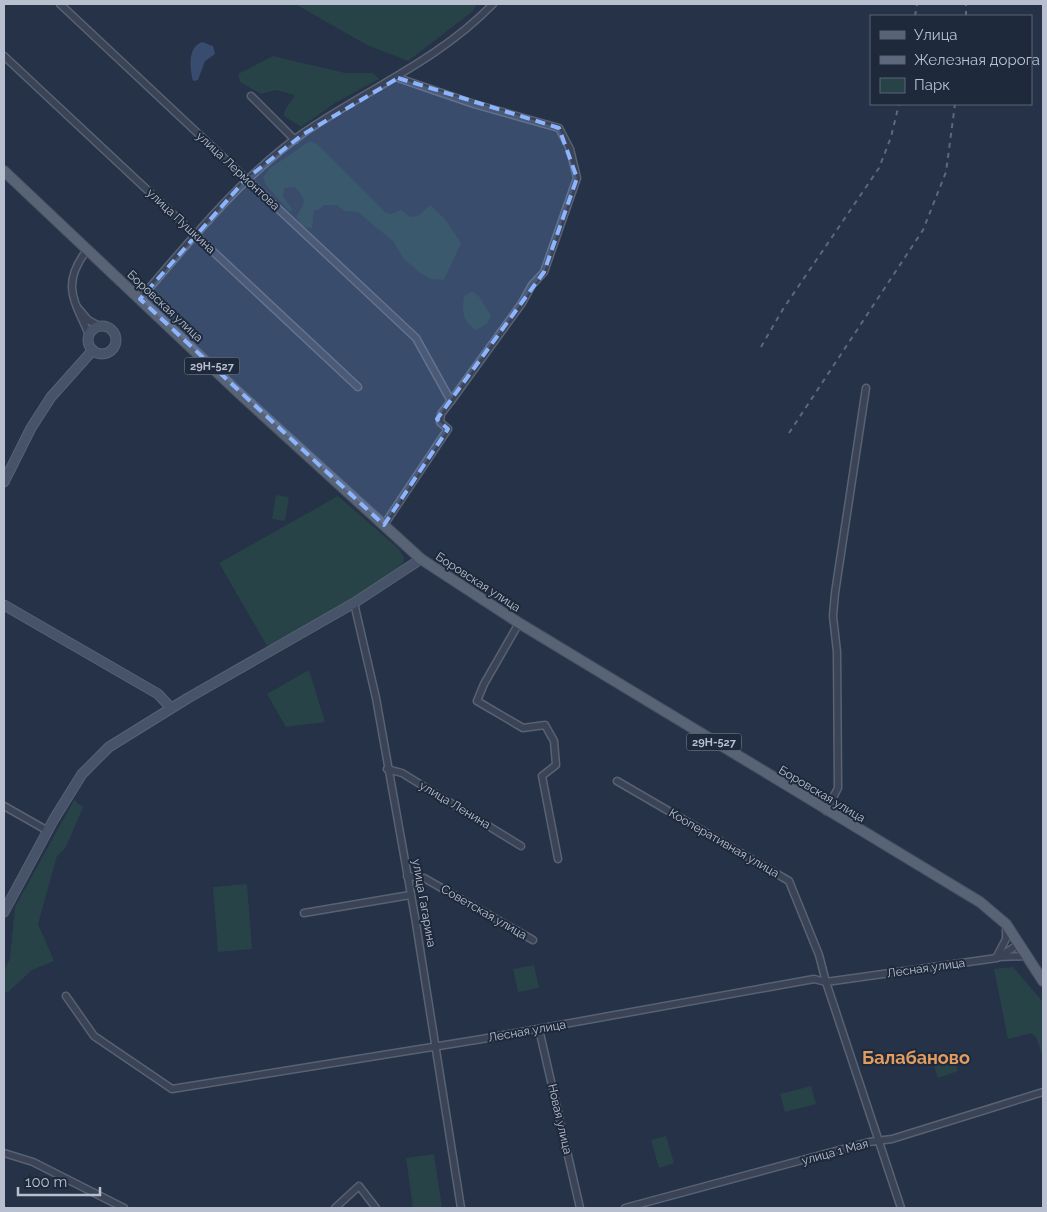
<svg xmlns="http://www.w3.org/2000/svg" width="1047" height="1212" viewBox="0 0 1047 1212" font-family="Raleway,sans-serif">
  <style>
    .green { fill: #274348 }
    .water { fill: #374c6f }
    .lines { fill: none; stroke-linecap: round; stroke-linejoin: round }
    .street-casing { stroke: #586273; stroke-width: 9 }
    .secondary-casing { stroke: #586273; stroke-width: 11 }
    .primary-casing { stroke: #434d5f; stroke-width: 12 }
    .street { stroke: #3a4456; stroke-width: 6 }
    .secondary { stroke: #475369; stroke-width: 9 }
    .primary { stroke: #586376; stroke-width: 10 }
    .rail { stroke: #5c687d; stroke-width: 2; stroke-dasharray: 5 5; stroke-linecap: butt }
    .marked { fill: #8db5ff; fill-opacity: 0.2; stroke: #8db5ff; stroke-width: 4; stroke-dasharray: 10 6; stroke-linejoin: round }
    .labels { text-anchor: middle; dominant-baseline: central; stroke-width: 4; stroke-linejoin: round; paint-order: stroke }
    .shield { fill: #1e293b; stroke: #8a93a3; stroke-width: 1 }
    .shield-label { font-size: 11px; font-weight: bold; fill: #b8c0cf }
    .street-label { font-size: 12px; fill: #b8c0cf; stroke: #1e293b }
    .district-label { font-size: 18px; font-weight: bold; fill: #e19c60; stroke: #1e293b }
  </style>
  <rect width="100%" height="100%" fill="#253247"/>
  <g class="green">
    <path d="M295 4H477L473 11 408 61 367 45Z"/>
    <path d="M273 56 345 73H373L379 79 335 103 301 127 284 116 285 110 295 95 276 90 261 94 240 82 238 74Z"/>
    <path d="M310 141 318 145 385 212 390 214 401 210 410 217 418 216 430 205 445 219 461 243 444 280 431 279 419 272 403 258 394 242 358 212 345 211 336 205H324L320 209 314 210 312 228C305 229 300 223 296 217 305 202 308 202 295 187L284 188 283 196 292 209 290 212 266 185 263 177 270 168Z"/>
    <path d="M472 292 478 295 491 315 487 324 476 330C462 321 462 311 464 296Z"/>
    <path d="M276 495 289 497 285 521 272 519Z"/>
    <path d="M338 496 398 548 404 557 403 563 391 575 282 640 267 646 219 563Z"/>
    <path d="M309 670 325 722 286 727 267 694Z"/>
    <path d="M74 800 83 807 66 847 57 856 38 924 54 961 32 970 7 993 4 989V970L10 959 15 907Z"/>
    <path d="M247 884 252 949 218 952 213 887Z"/>
    <path d="M534 965 539 988 518 992 513 969Z"/>
    <path d="M1013 967 1043 1002V1057L1036 1037 1031 1033 1008 1039 994 969Z"/>
    <path d="M954 1059 958 1071 938 1078 934 1066Z"/>
    <path d="M811 1086 816 1104 785 1112 780 1094Z"/>
    <path d="M666 1136 674 1163 659 1168 651 1140Z"/>
    <path d="M434 1154 442 1208H413L406 1158Z"/>
  </g>
  <path class="water" d="M202 42 213 46 215 54 205 61 198 80 193 81C190 68 187 48 202 42Z"/>
  <g class="lines">
    <g class="street-casing">
      <g id="street">
        <path d="M60 4 416 338 451 401 441 414 440 422 448 429 384 525"/>
        <path d="M4 56 358 387"/>
        <path d="M398 78 474 104 559 128 570 149 577 178 544 272 532 285 522 303 451 401"/>
        <path d="M251 96 295 140"/>
        <path d="M87 250C60 285 75 301 89 335"/>
        <path d="M140 299C190 241 239 179 302 134 366 90 439 60 493 4"/>
        <path d="M77 307 88 320 99 326"/>
        <path d="M354 603 376 698 415 917 461 1208"/>
        <path d="M519 623 484 684 477 701 523 728 545 725 554 741 556 765 542 776 558 859"/>
        <path d="M387 769 402 773 521 846"/>
        <path d="M617 781 789 881 819 955 826 982 901 1208"/>
        <path d="M4 806 48 831"/>
        <path d="M826 811 838 788 837 652 833 616 835 593 866 388"/>
        <path d="M407 876 424 878 533 940"/>
        <path d="M304 913 410 895"/>
        <path d="M997 956 1006 939V926"/>
        <path d="M998 957 1028 956"/>
        <path d="M66 996 94 1036 172 1089 482 1039 814 979 826 982 997 958 1019 944"/>
        <path d="M539 1029 580 1208"/>
        <path d="M4 1153 33 1162 124 1208"/>
        <path d="M335 1208 359 1186 376 1208"/>
        <path d="M625 1208 869 1142 892 1139 1043 1092"/>
      </g>
    </g>
    <g class="secondary-casing">
      <g id="secondary">
        <circle cx="102" cy="340" r="14"/>
        <path d="M4 482 31 428 51 397 93 350"/>
        <path d="M4 605 158 694 171 708"/>
        <path d="M4 912 54 819 82 774 109 747 188 698 354 603 421 559"/>
      </g>
    </g>
    <g class="primary-casing">
      <path id="primary" d="M4 171 240 394 421 559 519 623 980 902 1006 924 1043 981"/>
    </g>
    <use href="#street" class="street"/>
    <use href="#secondary" class="secondary"/>
    <use href="#primary" class="primary"/>
    <g class="rail">
      <path d="M915 16 917 4"/>
      <path d="M966 16V4"/>
      <path d="M761 347 783 309 879 168 891 137 899 104"/>
      <path d="M789 433 923 230 946 172 955 104"/>
    </g>
  </g>
  <path class="marked" d="M398 78 559 128 577 178 544 272 437 419 448 429 384 525 140 299 246 179 302 135Z"/>
  <g class="labels">
    <g class="shield">
      <rect x="184.5" y="357.5" width="55" height="17" rx="4"/>
      <rect x="686.5" y="733.5" width="55" height="17" rx="4"/>
    </g>
    <g class="shield-label">
      <text x="212" y="366">29Н-527</text>
      <text x="714" y="742">29Н-527</text>
    </g>
    <g class="street-label">
      <text transform="translate(238 171) rotate(43)">улица Лермонтова</text>
      <text transform="translate(181 221) rotate(43)">улица Пушкина</text>
      <text transform="translate(165 306) rotate(43)">Боровская улица</text>
      <text transform="translate(478 582) rotate(33)">Боровская улица</text>
      <text transform="translate(822 794) rotate(31)">Боровская улица</text>
      <text transform="translate(455 805) rotate(31)">улица Ленина</text>
      <text transform="translate(724 843) rotate(30)">Кооперативная улица</text>
      <text transform="translate(424 903) rotate(80)">улица Гагарина</text>
      <text transform="translate(484 912) rotate(30)">Советская улица</text>
      <text transform="translate(926 968) rotate(-8)">Лесная улица</text>
      <text transform="translate(527 1031) rotate(-10)">Лесная улица</text>
      <text transform="translate(560 1119) rotate(77)">Новая улица</text>
      <text transform="translate(835 1152) rotate(-15)">улица 1 Мая</text>
    </g>
    <g class="district-label">
      <text x="916" y="1057">Балабаново</text>
    </g>
  </g>
  <rect width="1047" height="1212" fill="none" stroke="#b8c0cf" stroke-width="10"/>
  <rect x="870" y="15" width="162" height="90" fill="#1e293b" stroke="#5c6576"/>
  <rect x="880" y="31" width="25" height="8" fill="#586376" stroke="#5c6576"/>
  <text x="914" y="40" font-size="15" fill="#b8c0cf">Улица</text>
  <rect x="880" y="56" width="25" height="8" fill="#5c687d" stroke="#5c6576"/>
  <text x="914" y="65" font-size="15" fill="#b8c0cf">Железная дорога</text>
  <rect x="880" y="78" width="25" height="15" fill="#274348" stroke="#5c6576"/>
  <text x="914" y="90" font-size="15" fill="#b8c0cf">Парк</text>
  <path d="M18 1187v8h82v-8" fill="none" stroke="#b8c0cf" stroke-width="2.5"/>
  <text x="25" y="1187" font-size="15" fill="#b8c0cf" stroke="#1e293b" stroke-width="4" paint-order="stroke">100 m</text>
</svg>
